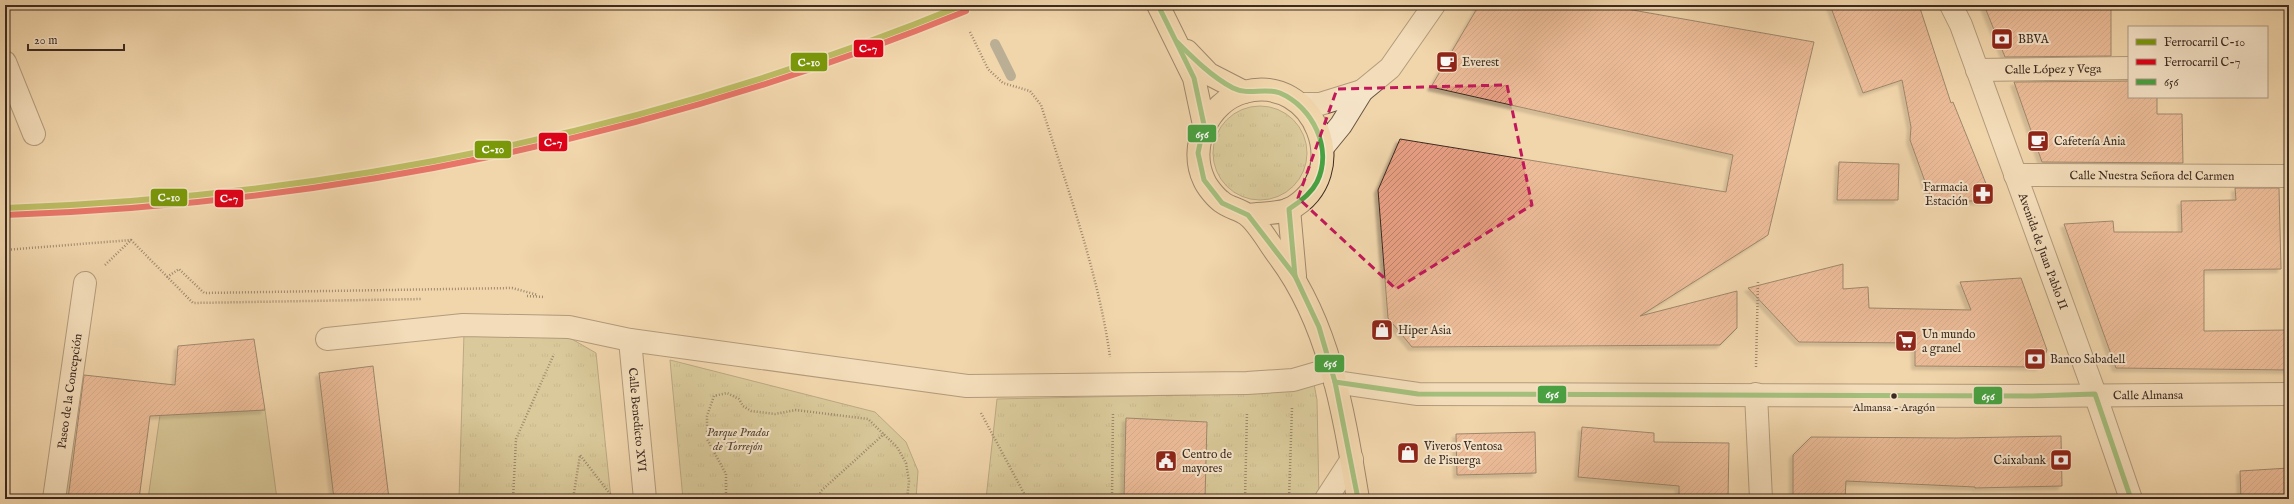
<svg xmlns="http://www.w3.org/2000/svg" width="2294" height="504" viewBox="0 0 2294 504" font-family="'IM FELL English',serif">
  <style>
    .park { fill: url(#park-tufts); stroke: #7d7454 }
    .pitch { fill: #bebd87; stroke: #7d7454 }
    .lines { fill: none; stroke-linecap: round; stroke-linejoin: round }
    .stream { stroke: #797e7b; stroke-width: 10 }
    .building { fill: url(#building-hatch); stroke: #3c2b22; filter: url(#shadow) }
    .minor-casing { stroke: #695644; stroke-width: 24 }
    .major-casing { stroke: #3c2b22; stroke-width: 24 }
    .path { stroke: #3c2b22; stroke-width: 2.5; stroke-dasharray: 1 2; stroke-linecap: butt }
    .minor { stroke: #f6e4c9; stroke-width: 22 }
    .major { stroke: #f1d6ac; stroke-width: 22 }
    .bus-1-casing { stroke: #f6e4c9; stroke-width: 8 }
    .bus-1 { stroke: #48a241; stroke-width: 5 }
    .rail-1-casing { stroke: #f6e4c9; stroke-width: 9 }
    .rail-2-casing { stroke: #f6e4c9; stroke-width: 9 }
    .rail-1 { stroke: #7a9908; stroke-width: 6 }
    .rail-2 { stroke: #de0118; stroke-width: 6 }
    .marked { fill: none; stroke: #c2185b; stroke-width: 3; stroke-dasharray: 8 5; stroke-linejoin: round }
    .bus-dot { fill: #3c2b22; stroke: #f6e4c9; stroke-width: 1.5 }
    .labels { text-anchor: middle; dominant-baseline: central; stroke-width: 4; stroke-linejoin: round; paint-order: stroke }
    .bus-label { font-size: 11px; fill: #3c2b22; stroke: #f6e4c9 }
    .poi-label { font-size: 12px; fill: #3c2b22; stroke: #f6e4c9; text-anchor: start }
    .street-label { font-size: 12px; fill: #3c2b22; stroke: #f6e4c9 }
    .park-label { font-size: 12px; font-style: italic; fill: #564836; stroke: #f6e4c9 }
    .line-badge { stroke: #f6e4c9; stroke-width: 1.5 }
    .badge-label { font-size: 11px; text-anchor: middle; font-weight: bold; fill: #fff }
  </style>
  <defs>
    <pattern id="park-tufts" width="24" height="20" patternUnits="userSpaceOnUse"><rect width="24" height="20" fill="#bebd87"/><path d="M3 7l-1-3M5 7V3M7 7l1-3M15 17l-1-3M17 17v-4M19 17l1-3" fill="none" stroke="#9c9a6e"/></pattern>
    <pattern id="building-hatch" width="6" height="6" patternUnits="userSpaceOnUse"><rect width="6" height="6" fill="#e89f83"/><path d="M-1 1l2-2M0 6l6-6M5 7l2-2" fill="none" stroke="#bd826b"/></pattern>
    <filter id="shadow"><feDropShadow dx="-3.5" dy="3.5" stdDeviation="1" flood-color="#0004"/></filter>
  </defs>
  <rect width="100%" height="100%" fill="#f1d6ac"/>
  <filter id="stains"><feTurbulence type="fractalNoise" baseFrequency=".005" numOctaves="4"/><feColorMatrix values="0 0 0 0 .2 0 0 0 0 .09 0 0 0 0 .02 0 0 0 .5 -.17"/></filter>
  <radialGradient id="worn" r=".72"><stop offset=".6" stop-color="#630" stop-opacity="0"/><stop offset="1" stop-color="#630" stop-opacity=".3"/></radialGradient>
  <g class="park">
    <circle cx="1260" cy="153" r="47"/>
    <path d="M464 333 570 338 596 353 611 499H459Z"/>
    <path d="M670 360 875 412 906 442 918 471 916 499H683Z"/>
    <path d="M1314 384 1317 400 1319 499H986L997 399 1227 394Z"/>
  </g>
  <path class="pitch" d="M265 410 277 499H148L160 415Z"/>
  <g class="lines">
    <path class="stream" d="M995 44 1011 76"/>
  </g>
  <g class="building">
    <path d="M1479 5H1604L1814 42 1768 235 1640 316 1737 291V328L1720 345 1412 347 1388 318 1378 190 1400 139 1726 192 1733 155 1431 87Z"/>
    <path d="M1830 5H1919L1951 103 1953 102 1993 201H1932L1910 140 1911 127 1902 80 1863 93Z"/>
    <path d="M1984 5H2111V56L2005 57Z"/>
    <path d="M2129 81V97H2157V114H2182L2183 163 2042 162 2014 82Z"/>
    <path d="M1839 162 1899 164 1898 200H1837Z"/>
    <path d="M2235 188H2279L2281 269 2204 270V331L2289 330V370L2116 368 2064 224 2113 221 2114 232H2182L2181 201 2236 200Z"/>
    <path d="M1843 264V289L1868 287 1869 308 1971 310 1960 282 2021 278 2047 350 2040 367 1915 366V343L1799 342 1748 288Z"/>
    <path d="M254 339 265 410 150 416 139 499H68L84 375 175 385 178 346Z"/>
    <path d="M373 366 389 499H334L319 373Z"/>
    <path d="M1126 418 1207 422 1205 499H1124Z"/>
    <path d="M1582 427 1654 433V442L1729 443 1728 499H1679V486L1578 477Z"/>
    <path d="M1535 432 1536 473 1457 475 1456 434Z"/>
    <path d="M2061 436 2062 486 1975 488V487L1846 481 1845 499H1793V455L1811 437 1957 438Z"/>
    <path d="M2289 468V499H2241L2240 471Z"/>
  </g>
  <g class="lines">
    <g class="minor-casing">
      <g id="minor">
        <path id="s1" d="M1951 5 1961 25 2095 394 2131 499"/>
        <path d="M5 62 34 134"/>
        <path id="s2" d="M1977 70 2129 68"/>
        <path d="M1300 104H1320L1362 91"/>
        <path d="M1323 147 1341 125 1362 91 1390 68 1434 5"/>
        <path id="s3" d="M2015 175 2289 176"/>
        <path d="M327 339 463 325 569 327 630 340 967 386 1247 383 1293 380 1331 369"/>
        <path id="s4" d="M630 340 645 499"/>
        <path id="s5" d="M1335 382 1418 394 2032 396 2289 394"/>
        <path d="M1756 394 1761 499"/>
        <path id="s6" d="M54 499 85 283"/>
        <path d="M1326 499 1352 459"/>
      </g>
    </g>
    <g class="major-casing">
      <g id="major">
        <path d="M1158 5 1194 78 1204 125"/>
        <path d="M1187 51 1209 74 1244 92"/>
        <path d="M1289 209 1295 276"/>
        <path d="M1248 215C1260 213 1279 214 1290 209 1354 174 1315 73 1244 92 1208 102 1188 147 1204 180 1207 187 1216 198 1222 202 1229 208 1240 209 1247 215 1257 222 1269 243 1277 254 1330 323 1344 415 1358 499"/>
      </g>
    </g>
    <g class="path">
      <path d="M970 32 988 69 1003 83 1030 91 1041 105C1066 184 1099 275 1110 357"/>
      <path d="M5 250 131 240"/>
      <path d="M105 265 131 240 193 303 422 299"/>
      <path d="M167 277 179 269 204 293 512 288 538 295"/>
      <path d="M527 296 545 297"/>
      <path d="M1756 367 1758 281"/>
      <path d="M981 413 1027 499"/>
      <path d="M513 499 516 439 554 354"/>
      <path d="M573 499 580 455 614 499"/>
      <path d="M726 499V474L707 439V416L714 396 727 393 739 399 743 406 751 411 775 414 796 410 868 419 897 447 906 463 909 481 907 499"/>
      <path d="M818 499 821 491 884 434"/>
      <path d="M1112 499 1113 412"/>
      <path d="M1245 499 1247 412"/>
      <path d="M1289 499 1292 408"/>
    </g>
    <use href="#minor" class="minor"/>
    <use href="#major" class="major"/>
    <g class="bus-1-casing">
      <g id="bus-1">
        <path d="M1158 5 1194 78 1204 125 1198 153 1204 180 1222 203 1248 215 1295 276 1319 327 1335 382 1358 499"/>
        <path d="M1177 42C1194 59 1212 77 1233 88 1249 96 1264 87 1280 93 1313 107 1333 149 1317 182 1311 194 1300 202 1289 209L1295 276"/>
        <path d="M1335 382 1418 394 2032 396 2095 394 2131 499"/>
      </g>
    </g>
    <use href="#bus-1" class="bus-1"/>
    <g class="rail-1-casing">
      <path id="rail-1" d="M5 208C334 197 658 130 963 5"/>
    </g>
    <g class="rail-2-casing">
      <path id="rail-2" d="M5 215C335 204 660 136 966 11"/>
    </g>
    <use href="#rail-1" class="rail-1"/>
    <use href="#rail-2" class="rail-2"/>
  </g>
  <path d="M0 0H2294V504H0ZM1507 85 1532 205 1396 289 1298 198 1337 89Z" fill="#f1d6ac" fill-opacity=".55" fill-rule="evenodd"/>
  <path class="marked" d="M1507 85 1532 205 1396 289 1298 198 1337 89Z"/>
  <defs>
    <g id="bank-square" transform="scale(1.15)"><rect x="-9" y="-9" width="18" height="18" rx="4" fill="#8f2418" stroke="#f6e4c9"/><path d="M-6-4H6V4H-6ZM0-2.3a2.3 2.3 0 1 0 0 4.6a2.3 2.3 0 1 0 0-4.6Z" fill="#fff"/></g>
    <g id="cafe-square" transform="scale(1.15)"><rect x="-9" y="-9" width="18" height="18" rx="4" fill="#8f2418" stroke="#f6e4c9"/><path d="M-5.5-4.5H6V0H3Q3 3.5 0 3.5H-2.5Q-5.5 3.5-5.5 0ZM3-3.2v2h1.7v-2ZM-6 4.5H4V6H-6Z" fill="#fff"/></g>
    <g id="pharmacy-square" transform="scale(1.15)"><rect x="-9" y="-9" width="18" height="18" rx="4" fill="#8f2418" stroke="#f6e4c9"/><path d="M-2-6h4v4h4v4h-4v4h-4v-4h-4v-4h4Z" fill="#fff"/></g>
    <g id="shop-square" transform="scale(1.15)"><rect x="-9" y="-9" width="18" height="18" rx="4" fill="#8f2418" stroke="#f6e4c9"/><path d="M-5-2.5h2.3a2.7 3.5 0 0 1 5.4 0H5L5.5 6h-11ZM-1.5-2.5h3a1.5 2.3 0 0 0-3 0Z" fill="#fff"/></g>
    <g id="supermarket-square" transform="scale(1.15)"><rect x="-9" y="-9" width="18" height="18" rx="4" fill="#8f2418" stroke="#f6e4c9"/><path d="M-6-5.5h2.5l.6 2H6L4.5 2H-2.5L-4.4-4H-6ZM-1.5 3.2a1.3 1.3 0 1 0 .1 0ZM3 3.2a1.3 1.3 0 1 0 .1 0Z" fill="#fff"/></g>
    <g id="civic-square" transform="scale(1.15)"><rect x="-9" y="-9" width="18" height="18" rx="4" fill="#8f2418" stroke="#f6e4c9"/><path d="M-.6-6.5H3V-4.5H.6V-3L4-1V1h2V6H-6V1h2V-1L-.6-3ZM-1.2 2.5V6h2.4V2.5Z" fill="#fff"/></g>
  </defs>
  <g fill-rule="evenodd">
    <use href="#bank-square" x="2002" y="39"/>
    <use href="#cafe-square" x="1447" y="62"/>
    <use href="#cafe-square" x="2038" y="141"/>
    <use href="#pharmacy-square" x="1983" y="194"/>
    <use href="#shop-square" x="1382" y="330"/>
    <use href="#supermarket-square" x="1906" y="341"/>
    <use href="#bank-square" x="2035" y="359"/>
    <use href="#shop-square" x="1408" y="453"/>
    <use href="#bank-square" x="2061" y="460"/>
    <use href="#civic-square" x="1166" y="461"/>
  </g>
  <circle class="bus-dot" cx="1894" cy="396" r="3.5"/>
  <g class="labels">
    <g class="bus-label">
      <text x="1894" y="408">Almansa - Aragón</text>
    </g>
    <g class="poi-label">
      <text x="2018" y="39">BBVA</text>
      <text x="1462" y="62">Everest</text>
      <text x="2054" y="141">Cafetería Ania</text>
      <text x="1968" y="187" text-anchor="end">Farmacia<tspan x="1968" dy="14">Estación</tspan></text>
      <text x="1398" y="330">Hiper Asia</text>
      <text x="1922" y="334">Un mundo<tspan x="1922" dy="14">a granel</tspan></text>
      <text x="2050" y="359">Banco Sabadell</text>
      <text x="1424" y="446">Viveros Ventosa<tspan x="1424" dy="14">de Pisuerga</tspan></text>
      <text x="1182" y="454">Centro de<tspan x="1182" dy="14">mayores</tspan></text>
      <text x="2046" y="460" text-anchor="end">Caixabank</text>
    </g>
    <g class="street-label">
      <text stroke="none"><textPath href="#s2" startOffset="76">Calle López y Vega</textPath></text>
      <text stroke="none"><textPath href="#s3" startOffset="137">Calle Nuestra Señora del Carmen</textPath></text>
      <text stroke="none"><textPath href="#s1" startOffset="263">Avenida de Juan Pablo II</textPath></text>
      <text stroke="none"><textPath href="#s6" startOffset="109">Paseo de la Concepción</textPath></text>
      <text stroke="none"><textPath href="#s5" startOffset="814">Calle Almansa</textPath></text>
      <text stroke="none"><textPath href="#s4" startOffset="80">Calle Benedicto XVI</textPath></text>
    </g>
    <g class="park-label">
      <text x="738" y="432">Parque Prados<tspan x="738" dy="14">de Torrejón</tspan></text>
    </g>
  </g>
  <g class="line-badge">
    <rect x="853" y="39" width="31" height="19" rx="4" fill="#de0118"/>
    <rect x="790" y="52" width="38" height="20" rx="4" fill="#7a9908"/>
    <rect x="1187" y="124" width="30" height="19" rx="4" fill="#48a241"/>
    <rect x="538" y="132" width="30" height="20" rx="4" fill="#de0118"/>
    <rect x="474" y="140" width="38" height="19" rx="4" fill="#7a9908"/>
    <rect x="150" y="188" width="38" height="19" rx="4" fill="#7a9908"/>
    <rect x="214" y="189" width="30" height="19" rx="4" fill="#de0118"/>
    <rect x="1314" y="354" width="31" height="19" rx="4" fill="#48a241"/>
    <rect x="1537" y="385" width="30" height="19" rx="4" fill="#48a241"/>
    <rect x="1973" y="386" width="30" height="19" rx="4" fill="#48a241"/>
  </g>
  <g class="badge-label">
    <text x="868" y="52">C-7</text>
    <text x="809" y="66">C-10</text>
    <text x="1202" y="138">656</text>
    <text x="553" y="146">C-7</text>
    <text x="493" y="153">C-10</text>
    <text x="169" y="201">C-10</text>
    <text x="229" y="202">C-7</text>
    <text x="1330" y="367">656</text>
    <text x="1552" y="398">656</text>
    <text x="1988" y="400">656</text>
  </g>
  <rect width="2294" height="504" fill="none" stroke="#f1d6ac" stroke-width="20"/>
  <rect x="6" y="6" width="2282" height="492" fill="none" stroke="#3c2b22" stroke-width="2"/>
  <rect x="10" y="10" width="2274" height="484" fill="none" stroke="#3c2b22"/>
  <rect x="2128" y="26" width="140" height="72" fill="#f6e4c9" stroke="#ac9a86"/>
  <rect x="2136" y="39" width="20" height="6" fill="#7a9908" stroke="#ac9a86"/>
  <text x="2164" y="46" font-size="12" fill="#3c2b22">Ferrocarril C-10</text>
  <rect x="2136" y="59" width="20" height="6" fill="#de0118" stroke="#ac9a86"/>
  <text x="2164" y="66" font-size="12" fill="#3c2b22">Ferrocarril C-7</text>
  <rect x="2136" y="79" width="20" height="6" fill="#48a241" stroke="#ac9a86"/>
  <text x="2164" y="86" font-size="12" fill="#3c2b22">656</text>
  <path d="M28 44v6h96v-6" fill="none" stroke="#3c2b22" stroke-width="2"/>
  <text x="34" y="44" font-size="12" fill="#3c2b22" stroke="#f6e4c9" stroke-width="3" paint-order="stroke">20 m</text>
  <rect width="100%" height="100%" filter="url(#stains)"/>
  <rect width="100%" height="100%" fill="url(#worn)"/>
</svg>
